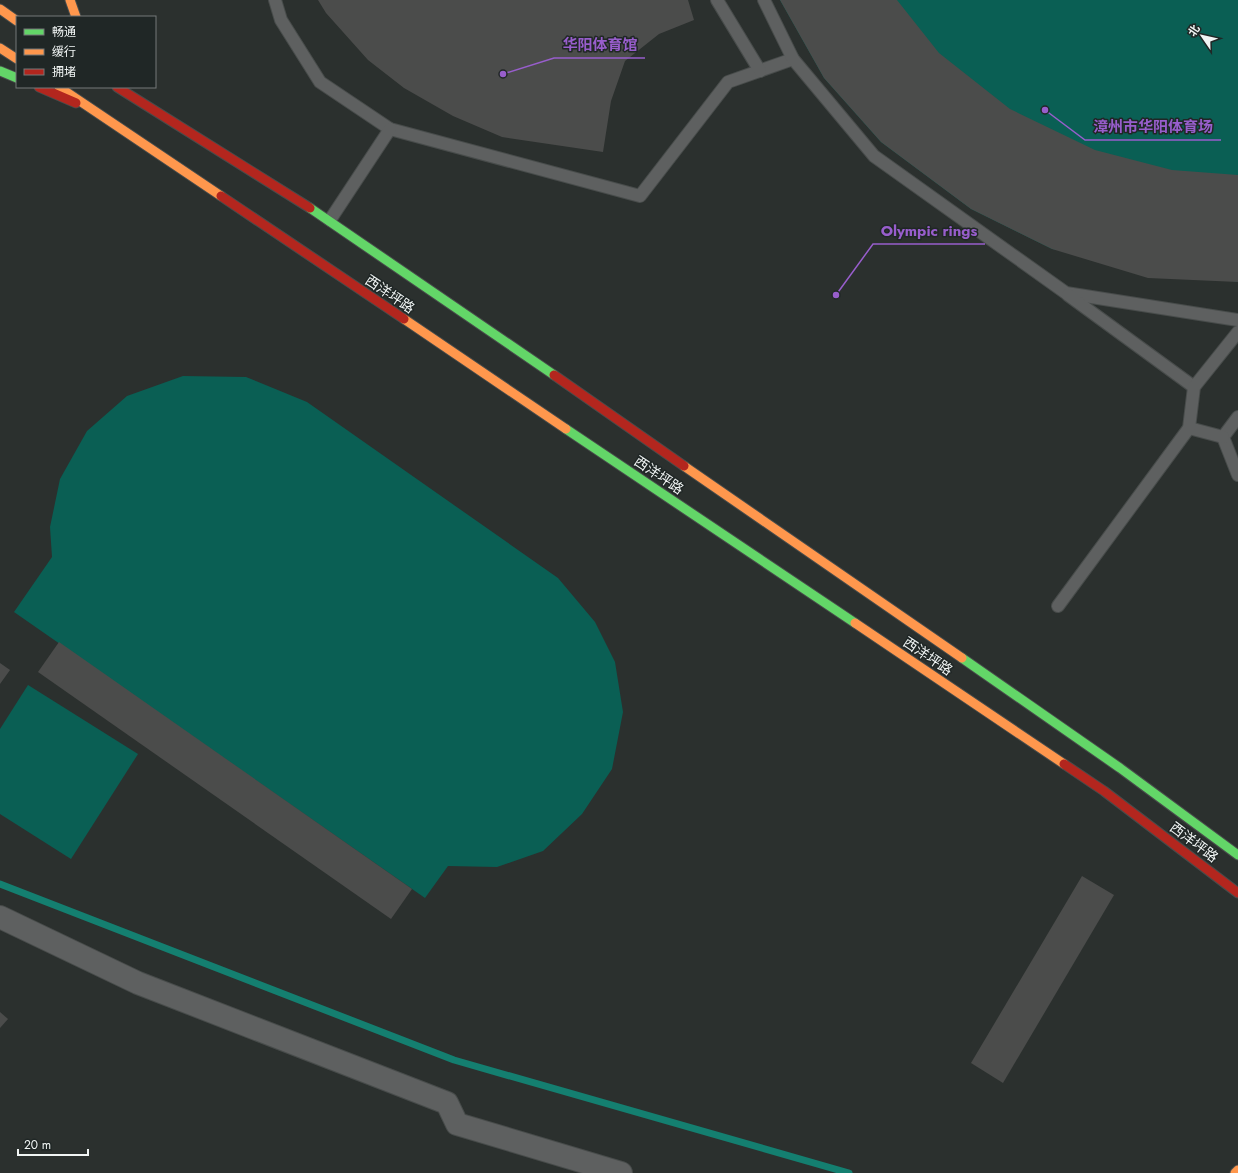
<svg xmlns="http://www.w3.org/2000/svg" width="1238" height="1173" viewBox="0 0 1238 1173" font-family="Jost,'Noto Sans SC',sans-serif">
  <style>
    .green { fill: #0a5f54 }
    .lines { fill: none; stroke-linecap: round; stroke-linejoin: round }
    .stream { stroke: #147f70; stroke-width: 7 }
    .building { fill: #4b4c4b }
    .lane-casing { stroke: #484c4b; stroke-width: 14 }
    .street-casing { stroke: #484c4b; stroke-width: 24 }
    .fast-casing { stroke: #484c4b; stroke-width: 11 }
    .slow-casing { stroke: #484c4b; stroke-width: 11 }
    .jam-casing { stroke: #484c4b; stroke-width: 11 }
    .lane { stroke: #5e6060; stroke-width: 12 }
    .street { stroke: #5e6060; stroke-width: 22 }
    .fast { stroke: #63d668; stroke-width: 9 }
    .slow { stroke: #ff974d; stroke-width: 9 }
    .jam { stroke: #b3261e; stroke-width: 9 }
    .labels { text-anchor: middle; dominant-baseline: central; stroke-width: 3; stroke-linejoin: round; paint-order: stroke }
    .street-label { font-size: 14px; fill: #f1f5f4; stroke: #202726 }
    .leader { fill: none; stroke: #985ecc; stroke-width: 1.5 }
    .callout-dot { fill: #985ecc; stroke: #202726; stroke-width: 1.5 }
    .callout-label { font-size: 15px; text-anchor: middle; font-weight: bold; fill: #985ecc; stroke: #202726; stroke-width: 3; stroke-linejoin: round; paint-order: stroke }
  </style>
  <rect width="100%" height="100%" fill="#2b302e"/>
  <g class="green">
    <path d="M780 0H1238V282L1052 249 971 209 881 142 824 78Z"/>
    <path d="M183 376 246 377 307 402 558 578 595 622 615 662 623 712 612 769 582 814 543 851 497 867 448 866 425 898 14 612 52 557 50 527 60 479 87 431 127 396Z"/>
    <path d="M28 685 138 754 71 859 0 814V729Z"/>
  </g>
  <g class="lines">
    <path class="stream" d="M0 884 454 1060 849 1173"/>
  </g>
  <g class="building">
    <path d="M318 0H688L694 20 659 34 625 61 611 101 603 152 502 137 453 116 404 88 368 60 326 13Z"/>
    <path d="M780 0H897L939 53 1010 109 1095 150 1172 170 1238 175V282L1148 278 1052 249 971 209 881 142 824 78Z"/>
    <path d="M59 642 412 889 391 919 38 672Z"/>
    <path d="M0 663 10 670 0 684Z"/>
    <path d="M1082 876 1114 895 1003 1083 971 1063Z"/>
    <path d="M0 1012 8 1019 0 1028Z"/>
  </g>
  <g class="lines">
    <g class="lane-casing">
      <g id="lane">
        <path d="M275 0 281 20 320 82 390 129 640 196 728 82 793 59"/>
        <path d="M717 0 760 71"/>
        <path d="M764 0 793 59 874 156 1066 293 1238 320"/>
        <path d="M330 220 390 129"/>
        <path d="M1068 295 1194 387"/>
        <path d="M1238 417 1223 437 1238 475"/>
        <path d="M1189 428 1223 437"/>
        <path d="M1058 606 1189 428 1194 387 1238 332"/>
      </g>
    </g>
    <g class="street-casing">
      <path id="street" d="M0 917 138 983 447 1103 457 1124 621 1173"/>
    </g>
    <g class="fast-casing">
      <g id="fast">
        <path d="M0 71 17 78"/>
        <path d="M310 208 554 375"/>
        <path d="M566 429 855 623"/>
        <path d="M962 658 1120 768 1238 855"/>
      </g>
    </g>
    <g class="slow-casing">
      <g id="slow">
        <path d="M70 0 76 17"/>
        <path d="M0 9 17 21"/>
        <path d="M0 48 17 59"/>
        <path d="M59 87 221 196"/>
        <path d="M404 319 566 429"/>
        <path d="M684 466 962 658"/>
        <path d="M855 623 1064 764"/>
        <path d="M1235 1173 1238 1170"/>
      </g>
    </g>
    <g class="jam-casing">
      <g id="jam">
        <path d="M39 87 76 103"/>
        <path d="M117 87 310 208"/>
        <path d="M221 196 404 319"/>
        <path d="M554 375 684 466"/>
        <path d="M1064 764 1104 791 1238 893"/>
      </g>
    </g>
    <use href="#lane" class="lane"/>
    <use href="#street" class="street"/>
    <use href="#fast" class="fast"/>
    <use href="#slow" class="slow"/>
    <use href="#jam" class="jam"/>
  </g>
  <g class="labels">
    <g class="street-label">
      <text transform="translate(390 294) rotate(34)">西洋坪路</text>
      <text transform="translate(659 475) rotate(34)">西洋坪路</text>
      <text transform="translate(928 656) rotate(34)">西洋坪路</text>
      <text transform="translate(1194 842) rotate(37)">西洋坪路</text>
    </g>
  </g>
  <path class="leader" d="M503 74L554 58H645M1045 110L1085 140H1221M836 295L873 244H985"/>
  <g class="callout-dot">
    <circle cx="503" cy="74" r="4"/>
    <circle cx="1045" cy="110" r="4"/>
    <circle cx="836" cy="295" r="4"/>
  </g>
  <g class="callout-label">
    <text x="600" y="50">华阳体育馆</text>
    <text x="1153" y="132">漳州市华阳体育场</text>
    <text x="929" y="236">Olympic rings</text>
  </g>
  <rect x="16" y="16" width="140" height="72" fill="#202726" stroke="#747978"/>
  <rect x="24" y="29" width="20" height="6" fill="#63d668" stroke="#747978"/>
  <text x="52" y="36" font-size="12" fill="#f1f5f4">畅通</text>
  <rect x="24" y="49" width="20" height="6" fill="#ff974d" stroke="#747978"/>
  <text x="52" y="56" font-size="12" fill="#f1f5f4">缓行</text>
  <rect x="24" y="69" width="20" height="6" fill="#b3261e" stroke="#747978"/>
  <text x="52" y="76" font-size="12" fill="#f1f5f4">拥堵</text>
  <g transform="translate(1202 36) rotate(304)" stroke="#202726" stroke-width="3" paint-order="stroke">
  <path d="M0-3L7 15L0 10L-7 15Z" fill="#f1f5f4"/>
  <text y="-6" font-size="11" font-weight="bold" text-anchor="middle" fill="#f1f5f4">北</text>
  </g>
  <path d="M18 1149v6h70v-6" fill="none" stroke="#f1f5f4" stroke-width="2"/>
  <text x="24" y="1149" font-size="12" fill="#f1f5f4" stroke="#202726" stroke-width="3" paint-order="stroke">20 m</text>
</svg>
